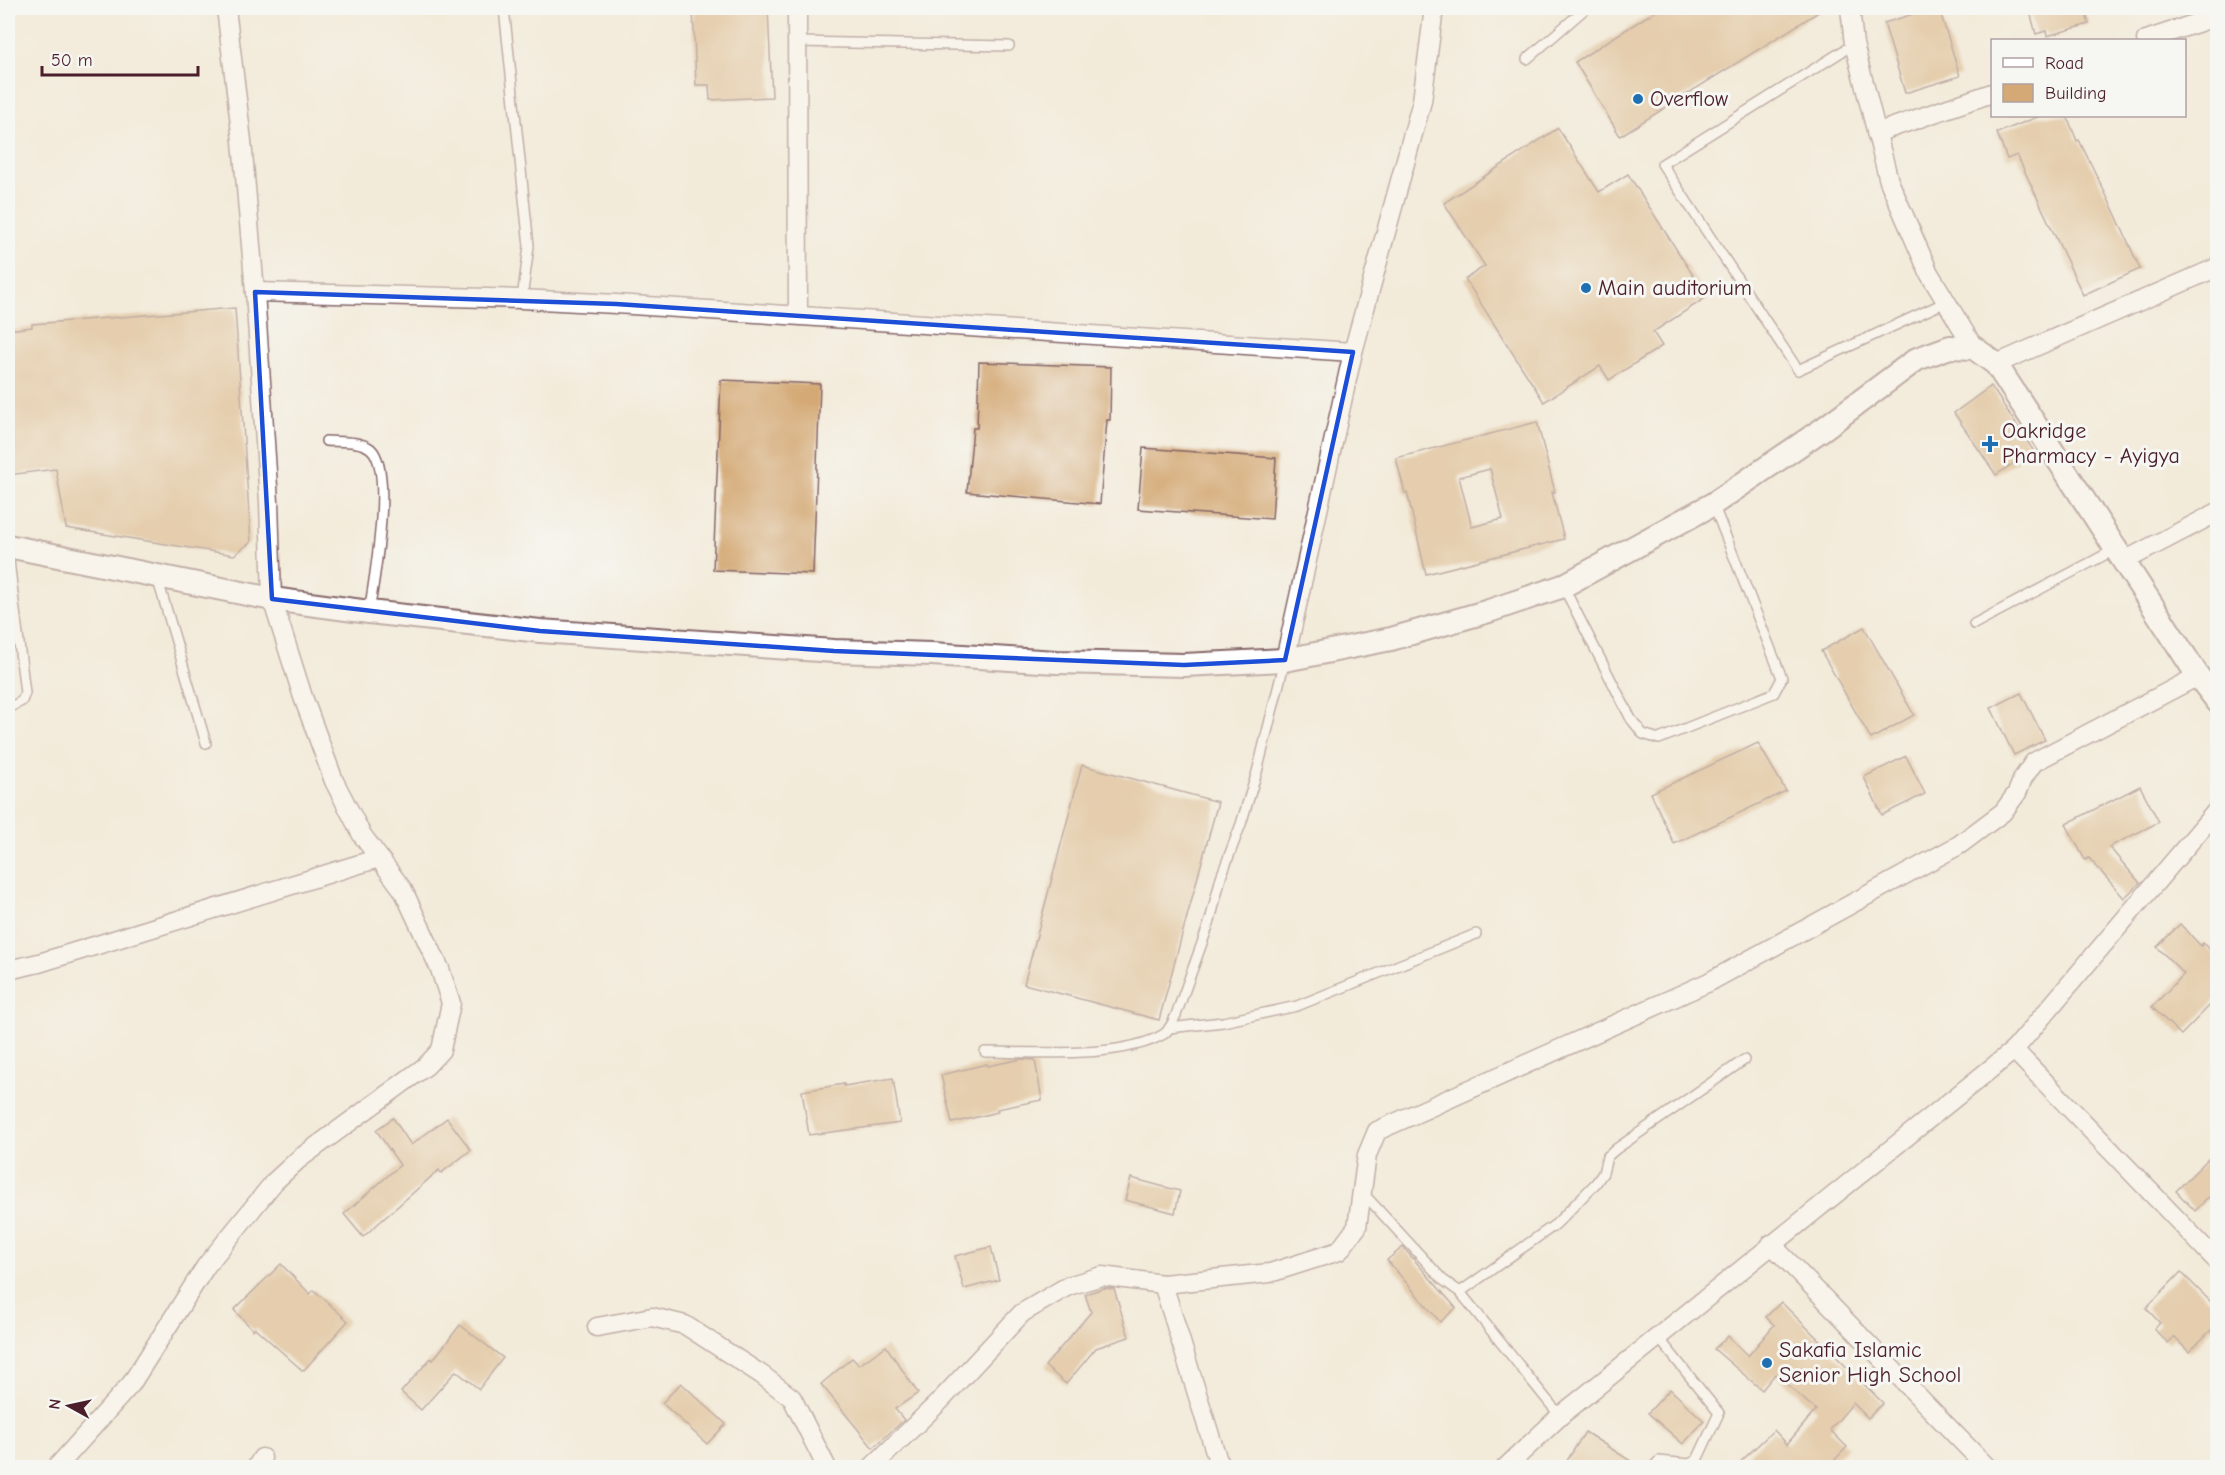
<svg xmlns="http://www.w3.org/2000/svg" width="2225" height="1475" viewBox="0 0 2225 1475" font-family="'Comic Neue',sans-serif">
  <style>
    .building { fill: #d4a975; fill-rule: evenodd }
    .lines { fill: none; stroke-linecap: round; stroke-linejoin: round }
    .service-casing { stroke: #856668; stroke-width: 12 }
    .minor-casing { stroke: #856668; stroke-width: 21 }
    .tertiary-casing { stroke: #856668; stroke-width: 26 }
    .service { stroke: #fff; stroke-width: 9 }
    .minor { stroke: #fff; stroke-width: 18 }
    .tertiary { stroke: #fff; stroke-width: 22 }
    .marked { fill: none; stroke: #1d4ed8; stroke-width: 4.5; stroke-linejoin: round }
    .poi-dot { fill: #1f6fb2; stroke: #f6f6f2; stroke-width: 2 }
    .labels { text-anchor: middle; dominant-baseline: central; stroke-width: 6; stroke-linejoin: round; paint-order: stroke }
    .poi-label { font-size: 22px; fill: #4a1f2b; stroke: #f6f6f2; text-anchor: start }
  </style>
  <rect width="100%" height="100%" fill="#f6f6f2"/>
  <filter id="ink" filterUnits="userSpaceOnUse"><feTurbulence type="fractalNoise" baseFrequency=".0167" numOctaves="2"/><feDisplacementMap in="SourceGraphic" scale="12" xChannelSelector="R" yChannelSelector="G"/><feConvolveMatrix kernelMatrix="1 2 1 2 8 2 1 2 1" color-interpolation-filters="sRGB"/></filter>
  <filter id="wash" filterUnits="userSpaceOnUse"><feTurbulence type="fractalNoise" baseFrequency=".008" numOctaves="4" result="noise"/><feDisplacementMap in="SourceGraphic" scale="24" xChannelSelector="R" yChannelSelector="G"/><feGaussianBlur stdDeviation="1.35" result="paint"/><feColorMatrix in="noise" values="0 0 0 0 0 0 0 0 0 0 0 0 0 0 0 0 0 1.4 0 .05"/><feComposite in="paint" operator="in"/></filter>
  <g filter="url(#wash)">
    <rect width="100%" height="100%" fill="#f3ebda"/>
    <g id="blocks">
      <g class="building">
        <path d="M693 8H768L772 97 710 100 709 85H696Z"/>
        <path d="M1660 8H1825L1620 136 1575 62Z"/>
        <path d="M1933 8H1939L1960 76 1905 93 1884 23Z"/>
        <path d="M2029 8H2084L2089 24 2047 36 2046 31 2036 34Z"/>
        <path d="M2040 116H2067L2077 141 2079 140 2115 213 2140 269 2083 295 2017 155 2007 159 1997 133Z"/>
        <path d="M1558 128 1599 192 1628 174 1707 297 1653 332 1662 346 1609 380 1600 366 1544 402 1465 279 1485 266 1444 203Z"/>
        <path d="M235 308 251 542 234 555 66 528 56 469 8 475V330L32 327V324Z"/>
        <path d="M979 362 1111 367 1110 420H1107L1100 504 967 492 973 428H977Z"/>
        <path d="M721 380 820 384 813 574 713 570Z"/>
        <path d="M1991 386 2033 450 1996 475 1954 413Z"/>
        <path d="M1537 422 1555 492H1552L1564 539 1426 574 1407 492 1405 493 1396 458ZM1490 469 1503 519 1472 527 1459 477Z"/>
        <path d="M1143 448 1276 458 1272 519 1138 509Z"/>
        <path d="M1864 627 1914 715 1871 739 1821 651Z"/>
        <path d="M2021 693 2045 740 2014 755 1991 708Z"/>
        <path d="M1758 743 1786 791 1674 844 1651 793Z"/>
        <path d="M1906 756 1925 794 1882 815 1864 777Z"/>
        <path d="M1082 765 1218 802 1159 1020 1024 984Z"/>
        <path d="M2140 786 2159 822 2109 847 2140 883 2124 898 2089 858 2085 860 2066 824Z"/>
        <path d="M2180 924 2201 946 2203 943 2217 958V998L2181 1035 2152 1007 2184 974 2157 947Z"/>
        <path d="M1022 1059 1035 1060 1042 1100 997 1109 998 1112 952 1123 941 1075 987 1064V1066Z"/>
        <path d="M893 1078 900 1123 809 1135 802 1091 844 1084V1086Z"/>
        <path d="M393 1118 411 1145 447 1118 471 1150 441 1173 439 1170 363 1237 344 1214 400 1165 376 1130Z"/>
        <path d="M2217 1150V1189L2195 1211 2176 1191Z"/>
        <path d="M1131 1178 1180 1191 1175 1213 1125 1200Z"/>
        <path d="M991 1247 999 1280 964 1289 955 1256Z"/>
        <path d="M1403 1247 1456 1308 1440 1322 1387 1260Z"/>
        <path d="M281 1264 310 1294 314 1290 348 1321 303 1371 255 1328 253 1330 234 1310Z"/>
        <path d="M2181 1272 2217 1308V1324L2189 1352 2174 1337 2168 1343 2154 1329 2160 1323 2146 1308Z"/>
        <path d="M1104 1288 1114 1289 1129 1337 1096 1348 1066 1384 1045 1366 1091 1312 1085 1294Z"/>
        <path d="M1781 1302 1883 1403 1868 1418 1853 1403 1830 1430 1847 1447 1828 1467H1735L1774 1430 1787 1444 1816 1410 1775 1374 1762 1390 1714 1349 1728 1336 1748 1356 1774 1325 1766 1317Z"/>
        <path d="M460 1325 503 1358 479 1389 456 1371 421 1410 401 1392 431 1358 433 1360Z"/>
        <path d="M886 1346 918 1393 895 1409 904 1420 873 1448 821 1384 852 1358 859 1365Z"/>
        <path d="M681 1383 726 1424 707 1444 662 1403Z"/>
        <path d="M1670 1389 1704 1421 1683 1444 1648 1413Z"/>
        <path d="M1585 1432 1640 1467H1563Z"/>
      </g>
    </g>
  </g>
  <g filter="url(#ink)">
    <use href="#blocks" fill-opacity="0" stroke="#856668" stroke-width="1.5"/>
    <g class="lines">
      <g class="service-casing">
        <g id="service">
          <path d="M504 8 529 246 522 299"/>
          <path d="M797 42 1009 46"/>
          <path d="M1854 44 1662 164 1798 370 1946 302"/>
          <path d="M1527 59 1586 8"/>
          <path d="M326 441C339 442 360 440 371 449 394 470 374 581 369 612"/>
          <path d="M8 552 25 693 22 701 8 708"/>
          <path d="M157 577 206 743"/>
          <path d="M1563 586 1631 719 1643 734 1659 739 1774 693 1782 678 1713 504"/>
          <path d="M1974 624 2116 549"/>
          <path d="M1169 1028 1223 1022 1297 1006 1476 934"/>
          <path d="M985 1052C1033 1052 1123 1059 1164 1034 1170 1030 1173 1021 1176 1015L1210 921 1221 877 1241 824 1257 772 1285 660"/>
          <path d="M1363 1193 1443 1280 1460 1292 1556 1224 1596 1183 1603 1173 1607 1157 1616 1149 1744 1060"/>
          <path d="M1460 1292 1560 1416"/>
          <path d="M1652 1468 1659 1461 1689 1464 1697 1460 1719 1413 1658 1337"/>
        </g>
      </g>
      <g class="minor-casing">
        <g id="minor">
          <path d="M797 8 798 315"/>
          <path d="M1850 8 1854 44 1889 181 1929 273 1974 348"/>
          <path d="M2146 40 2218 16"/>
          <path d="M1876 133 1992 93"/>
          <path d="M255 292 522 299 616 304 1353 352"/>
          <path d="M1996 364 2218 267"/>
          <path d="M2124 561 2218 512"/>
          <path d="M1285 660 1353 352 1422 101 1434 8"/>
          <path d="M8 970 39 963 379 858"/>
          <path d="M2014 1050 2218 1262"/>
          <path d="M1771 1244C1844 1318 1915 1394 1988 1468"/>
          <path d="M1163 1284 1218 1461 1225 1468"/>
          <path d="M597 1327 652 1317 685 1325 762 1375 792 1398 827 1468"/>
          <path d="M56 1468 131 1384 206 1266 274 1182 299 1159 426 1066 441 1050 451 1003 440 969 403 890 362 835 334 781 303 697 272 599 269 502 255 292 242 141 226 8"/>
          <path d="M256 1468 262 1458"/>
          <path d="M871 1468 940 1401 1022 1313 1068 1286 1102 1276 1163 1284 1270 1273 1339 1251 1357 1227 1367 1155 1377 1131 1709 982 1959 845 2003 812 2017 793 2023 778 2034 762 2198 676"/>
          <path d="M1505 1468 1560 1416 2014 1050 2218 809"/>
        </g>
      </g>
      <g class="tertiary-casing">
        <path id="tertiary" d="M8 546 272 599 369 612 540 631 834 651 932 654 1056 662 1184 665 1285 660 1391 639 1489 611 1563 586 1713 504 1823 429 1917 359 1950 347 1974 348 1996 364 2198 676 2218 702"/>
      </g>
      <use href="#service" class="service"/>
      <use href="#minor" class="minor"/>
      <use href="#tertiary" class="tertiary"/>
    </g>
  </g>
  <path d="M0 0H2225V1475H0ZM255 292 616 304 1353 352 1285 660 1184 665 834 651 540 631 272 599Z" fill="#f3ebda" fill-opacity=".55" fill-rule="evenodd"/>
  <path class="marked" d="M255 292 616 304 1353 352 1285 660 1184 665 834 651 540 631 272 599Z"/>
  <g class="poi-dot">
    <circle cx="1638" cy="99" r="6"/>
    <circle cx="1586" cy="288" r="6"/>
    <path d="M1987 435h6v6h6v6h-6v6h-6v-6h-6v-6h6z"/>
    <circle cx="1767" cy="1363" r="6"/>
  </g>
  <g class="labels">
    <g class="poi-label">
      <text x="1650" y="99">Overflow</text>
      <text x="1598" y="288">Main auditorium</text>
      <text x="2002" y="431">Oakridge<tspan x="2002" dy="25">Pharmacy - Ayigya</tspan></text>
      <text x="1779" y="1350">Sakafia Islamic<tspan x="1779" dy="25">Senior High School</tspan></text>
    </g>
  </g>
  <rect width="2225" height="1475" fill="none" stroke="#f6f6f2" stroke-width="30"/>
  <rect x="1991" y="39" width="195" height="78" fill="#f6f6f2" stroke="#b1a0a2" stroke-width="1.5"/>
  <rect x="2003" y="58" width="30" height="9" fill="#ffffff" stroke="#b1a0a2" stroke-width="1.5"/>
  <text x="2045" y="69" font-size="18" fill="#4a1f2b">Road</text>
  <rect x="2003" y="84" width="30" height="18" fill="#d4a975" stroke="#b1a0a2" stroke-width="1.5"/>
  <text x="2045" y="99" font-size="18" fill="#4a1f2b">Building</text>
  <g transform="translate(69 1406) rotate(278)" stroke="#f6f6f2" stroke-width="4.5" paint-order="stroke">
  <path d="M0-4.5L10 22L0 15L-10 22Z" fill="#4a1f2b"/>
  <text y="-9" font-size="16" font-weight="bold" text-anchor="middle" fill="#4a1f2b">N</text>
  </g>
  <path d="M42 66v9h156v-9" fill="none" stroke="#4a1f2b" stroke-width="3"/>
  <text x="51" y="66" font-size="18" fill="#4a1f2b" stroke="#f6f6f2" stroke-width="4.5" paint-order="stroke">50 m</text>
</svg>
